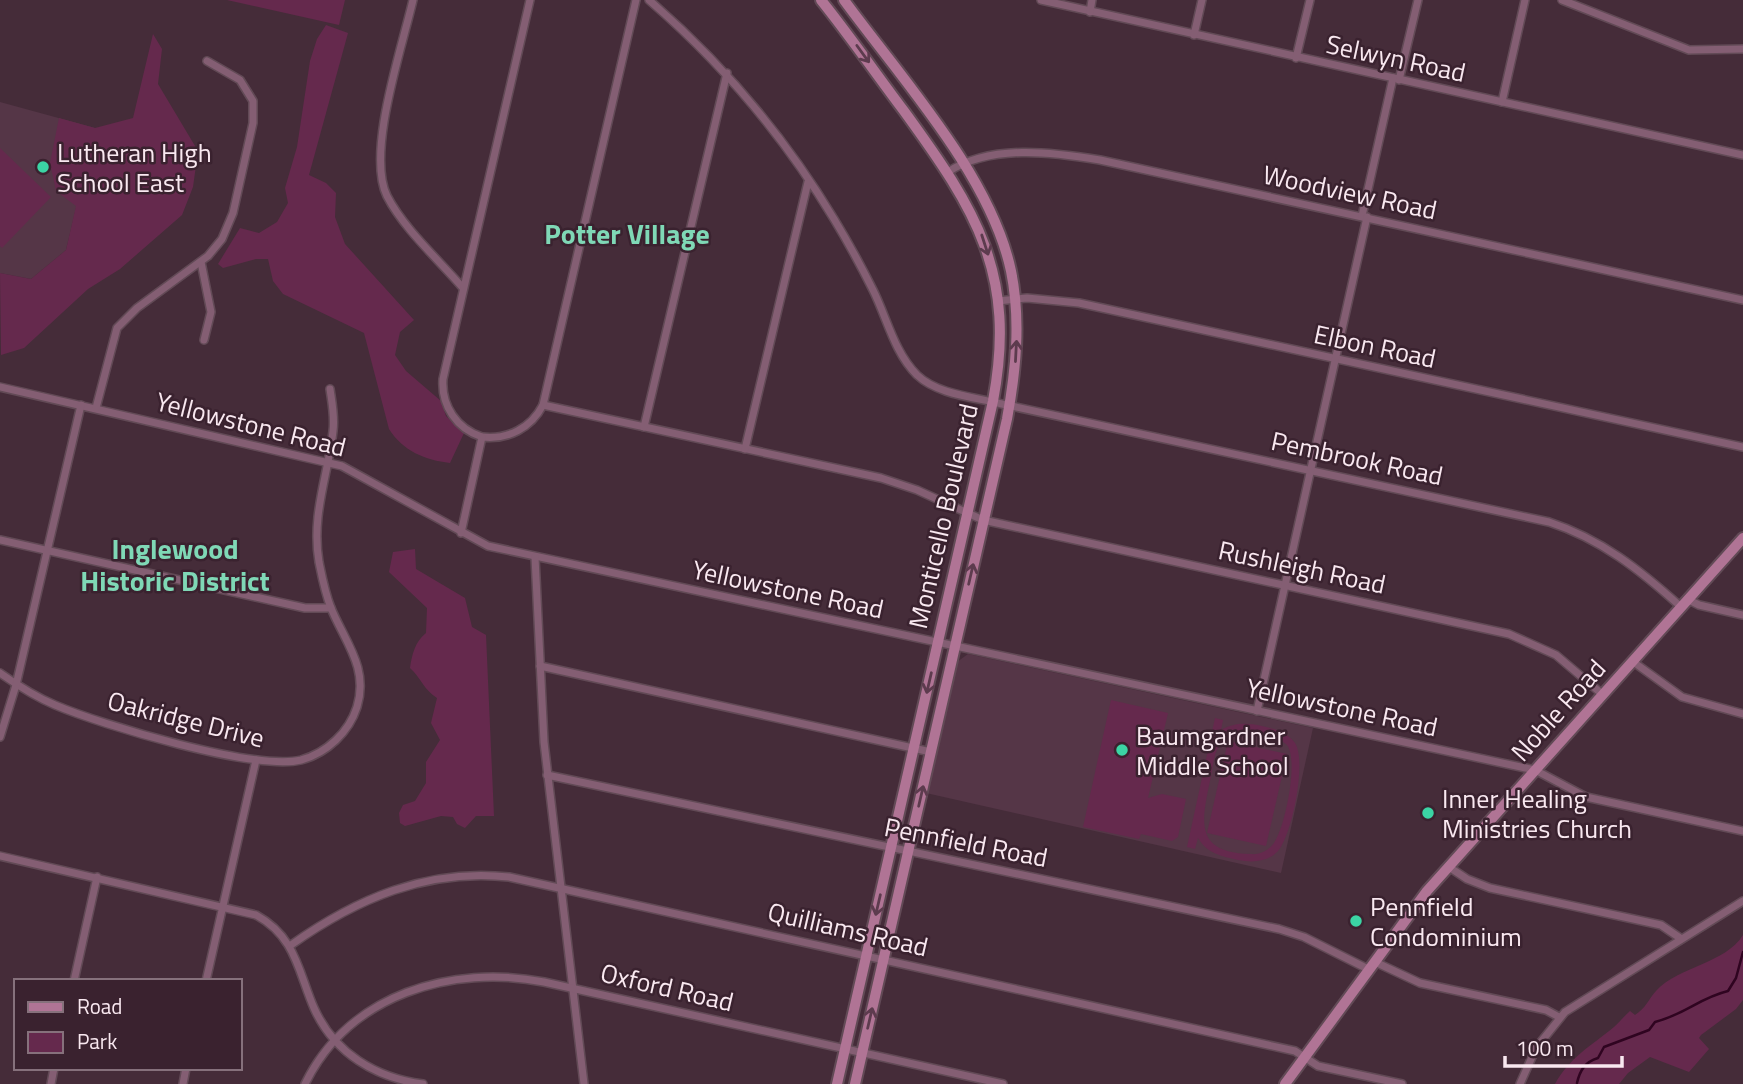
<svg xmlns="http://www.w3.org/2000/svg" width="1743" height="1084" viewBox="0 0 1743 1084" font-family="'Titillium Web',sans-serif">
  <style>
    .built { fill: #553647 }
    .green { fill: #65294d; fill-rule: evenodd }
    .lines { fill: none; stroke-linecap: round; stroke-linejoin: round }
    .stream { stroke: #2f0420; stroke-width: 2.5 }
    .street-casing { stroke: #624a56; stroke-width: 10 }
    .secondary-casing { stroke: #624a56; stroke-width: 14 }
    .street { stroke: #845e73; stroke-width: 7 }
    .secondary { stroke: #b07495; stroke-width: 10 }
    .oneway { stroke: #5d3b4e }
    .poi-dot { fill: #3bd4a4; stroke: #3a222f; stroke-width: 2.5 }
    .labels { text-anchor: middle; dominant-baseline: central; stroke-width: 5; stroke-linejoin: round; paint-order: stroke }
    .street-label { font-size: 26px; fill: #f9e8f0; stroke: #3a222f }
    .poi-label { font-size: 26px; fill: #f9e8f0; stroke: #3a222f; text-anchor: start }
    .neighbourhood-label { font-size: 28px; font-weight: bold; fill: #7fd8b6; stroke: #3a222f }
  </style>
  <rect width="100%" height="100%" fill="#452c39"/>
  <g class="built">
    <path d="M0 102 95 128 66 250 31 279 0 273Z"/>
    <path d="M968 654 1313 728 1281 873 926 793 957 662Z"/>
  </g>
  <g class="green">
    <path d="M227 0H345L339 25Z"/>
    <path d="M326 25 348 33 309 175 326 183 336 193 335 217 345 244 414 320 400 332 395 355 406 371 441 401 446 416 464 433 450 463C425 460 403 451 389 429L364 333 283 294 273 281 268 259H256L223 268 218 264 240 228 259 233 277 222 288 203 285 188 297 147 310 61 317 39Z"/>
    <path d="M153 34 162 49 158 84 198 151 193 187 182 215 120 269 88 289 24 348 1 355 0 273 31 279 66 250 76 206 56 191 50 163 59 118 95 128 133 118Z"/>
    <path d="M0 148 51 197 2 248 0 246Z"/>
    <path d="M415 549 416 569 465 598 472 627 486 635 494 816H476L465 828 457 824 453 817 441 816 405 826 400 823 399 813 403 805 415 801 426 783V762L440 740 431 723 437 698C424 690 421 678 410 668 412 654 415 642 426 633L427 608 389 572 393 552Z"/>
    <path d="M1111 700 1168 713 1148 798 1162 794 1186 799 1178 837 1172 841 1141 834 1139 839 1083 827Z"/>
    <path d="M1215 718 1223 720 1221 730C1235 722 1247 723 1262 726 1275 729 1287 732 1295 743 1307 761 1292 835 1278 851 1268 862 1253 863 1238 860 1221 856 1208 854 1198 838L1195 849 1187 847ZM1247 731C1260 734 1277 735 1287 745 1299 760 1285 828 1274 843 1269 850 1260 855 1251 854 1195 853 1201 823 1210 781 1213 768 1213 751 1223 740 1229 733 1237 731 1247 731Z"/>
    <path d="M1228 741 1287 754 1266 846 1207 833Z"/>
    <path d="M1743 935V1000L1736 1009 1701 1035 1699 1038 1709 1049 1689 1072 1650 1057 1628 1073 1619 1084H1555C1570 1057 1591 1046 1614 1027 1620 1022 1624 1016 1630 1011L1635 1015C1646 1008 1648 1000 1656 991 1679 966 1725 964 1743 935Z"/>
  </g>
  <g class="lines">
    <path class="stream" d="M1577 1083C1580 1070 1585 1062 1598 1058L1604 1047 1649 1030 1655 1022C1686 1014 1699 998 1728 991L1736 978 1743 952"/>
    <g class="street-casing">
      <g id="street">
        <path d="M413 0C402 48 366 153 387 196 404 229 438 259 463 288"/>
        <path d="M649 0C722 63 784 136 834 219 848 242 861 266 873 290 887 318 894 352 917 375 938 395 975 397 1002 404L1549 522C1601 539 1640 570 1680 606"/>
        <path d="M1041 0 1743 155"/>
        <path d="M1562 0 1689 50 1743 49"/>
        <path d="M1090 12 1092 0"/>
        <path d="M1194 35 1202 0"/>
        <path d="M1296 58 1310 0"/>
        <path d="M1399 80 1418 0"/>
        <path d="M1502 102 1525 0"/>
        <path d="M948 172C991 144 1052 152 1100 160L1743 300"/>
        <path d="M1362 216 1393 78"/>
        <path d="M201 262 211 312 204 340"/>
        <path d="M997 301 1027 298 1079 303 1743 447"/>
        <path d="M0 387 342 466 488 546 1535 770 1586 797 1743 831"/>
        <path d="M543 405 881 478 917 490 983 520 1509 634 1556 655 1602 694"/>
        <path d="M96 408 117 328 137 308 208 256 222 239 233 213 253 123V101L240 80 207 61"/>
        <path d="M644 427 727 73"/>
        <path d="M482 437C508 440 531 428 543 405L636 0"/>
        <path d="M745 449 808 182"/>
        <path d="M461 533 482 437C457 429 441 406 443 379L530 0"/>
        <path d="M0 540 305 608H331"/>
        <path d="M535 557 544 742 584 1084"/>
        <path d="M1687 599 1699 605 1743 615"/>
        <path d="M1632 661 1682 697 1743 714"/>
        <path d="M540 666 931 752"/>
        <path d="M0 673C17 685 36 697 55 705 102 725 255 771 301 760 327 753 349 732 357 707 369 668 345 642 331 608 325 593 322 577 319 562 311 515 328 476 333 431 335 417 332 403 330 389"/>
        <path d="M1257 711 1367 217"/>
        <path d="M0 737 16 685 81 405"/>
        <path d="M547 775 1279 929 1304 937 1370 970"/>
        <path d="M0 856 256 915C296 937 298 971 314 1008 334 1053 376 1078 423 1084"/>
        <path d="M1449 867 1467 879 1490 888 1661 925 1680 938"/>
        <path d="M291 945C356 899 427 868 509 877L1295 1051 1318 1066 1402 1084"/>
        <path d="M1375 962 1420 983 1546 1010 1559 1017"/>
        <path d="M74 981 97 877"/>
        <path d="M206 981 256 760"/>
        <path d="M51 1084 54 1068"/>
        <path d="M183 1084 186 1068"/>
        <path d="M305 1084C349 994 452 964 544 982L1003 1084"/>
        <path d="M1520 1084 1536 1048 1565 1012 1743 901"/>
      </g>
    </g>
    <g class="secondary-casing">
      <g id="secondary">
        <path d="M821 0C850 36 876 74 904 111 976 210 1017 274 993 401L837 1084"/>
        <path d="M844 0C901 78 991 176 1011 271 1021 320 1016 370 1007 419L855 1084"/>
        <path d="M1285 1084 1427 891 1743 538"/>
      </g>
    </g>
    <use href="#street" class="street"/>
    <use href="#secondary" class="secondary"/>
  </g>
  <defs><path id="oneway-shaft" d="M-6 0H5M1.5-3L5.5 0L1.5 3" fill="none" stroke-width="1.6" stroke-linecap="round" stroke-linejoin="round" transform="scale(1.75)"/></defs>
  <g class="oneway">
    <use href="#oneway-shaft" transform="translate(863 54) rotate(54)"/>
    <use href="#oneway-shaft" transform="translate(985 245) rotate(72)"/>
    <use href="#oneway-shaft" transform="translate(1016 351) rotate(-87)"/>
    <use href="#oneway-shaft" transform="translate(971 574) rotate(-77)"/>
    <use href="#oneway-shaft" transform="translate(929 683) rotate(103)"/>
    <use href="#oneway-shaft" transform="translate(921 796) rotate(-77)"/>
    <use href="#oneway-shaft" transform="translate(878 905) rotate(103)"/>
    <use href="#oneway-shaft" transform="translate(870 1018) rotate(-77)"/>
  </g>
  <g class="poi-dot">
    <circle cx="43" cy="167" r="7"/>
    <circle cx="1122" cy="750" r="7"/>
    <circle cx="1428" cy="813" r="7"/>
    <circle cx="1356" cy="921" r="7"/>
  </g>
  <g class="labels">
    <g class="street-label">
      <text transform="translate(1396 58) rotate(12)">Selwyn Road</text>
      <text transform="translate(1350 192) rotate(12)">Woodview Road</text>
      <text transform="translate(1375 346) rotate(12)">Elbon Road</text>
      <text transform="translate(251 424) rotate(14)">Yellowstone Road</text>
      <text transform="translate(1357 458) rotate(12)">Pembrook Road</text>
      <text transform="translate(943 516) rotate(-77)">Monticello Boulevard</text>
      <text transform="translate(1302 567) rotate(12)">Rushleigh Road</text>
      <text transform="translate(788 589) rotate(12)">Yellowstone Road</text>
      <text transform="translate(1342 707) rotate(12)">Yellowstone Road</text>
      <text transform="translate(1558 710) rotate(-48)">Noble Road</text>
      <text transform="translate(186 719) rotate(14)">Oakridge Drive</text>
      <text transform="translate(966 842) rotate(11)">Pennfield Road</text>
      <text transform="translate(848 929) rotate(13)">Quilliams Road</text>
      <text transform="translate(667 987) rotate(13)">Oxford Road</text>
    </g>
    <g class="poi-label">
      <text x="57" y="152">Lutheran High<tspan x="57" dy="30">School East</tspan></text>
      <text x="1136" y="735">Baumgardner<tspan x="1136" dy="30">Middle School</tspan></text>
      <text x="1442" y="798">Inner Healing<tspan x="1442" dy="30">Ministries Church</tspan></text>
      <text x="1370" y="906">Pennfield<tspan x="1370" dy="30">Condominium</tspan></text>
    </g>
    <g class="neighbourhood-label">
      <text x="627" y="233">Potter Village</text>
      <text x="175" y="548">Inglewood<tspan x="175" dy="32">Historic District</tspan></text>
    </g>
  </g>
  <rect x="14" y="979" width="228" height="91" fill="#3a222f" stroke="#86717c" stroke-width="2"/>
  <rect x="28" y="1002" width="35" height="10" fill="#b07495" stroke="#86717c" stroke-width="2"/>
  <text x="77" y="1014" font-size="21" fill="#f9e8f0">Road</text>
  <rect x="28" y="1032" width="35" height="21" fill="#65294d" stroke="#86717c" stroke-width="2"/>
  <text x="77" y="1049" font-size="21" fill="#f9e8f0">Park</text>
  <path d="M1505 1056v10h117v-10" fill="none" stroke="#f9e8f0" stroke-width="3.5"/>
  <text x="1516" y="1056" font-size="21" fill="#f9e8f0" stroke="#3a222f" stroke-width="5" paint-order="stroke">100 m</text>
</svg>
